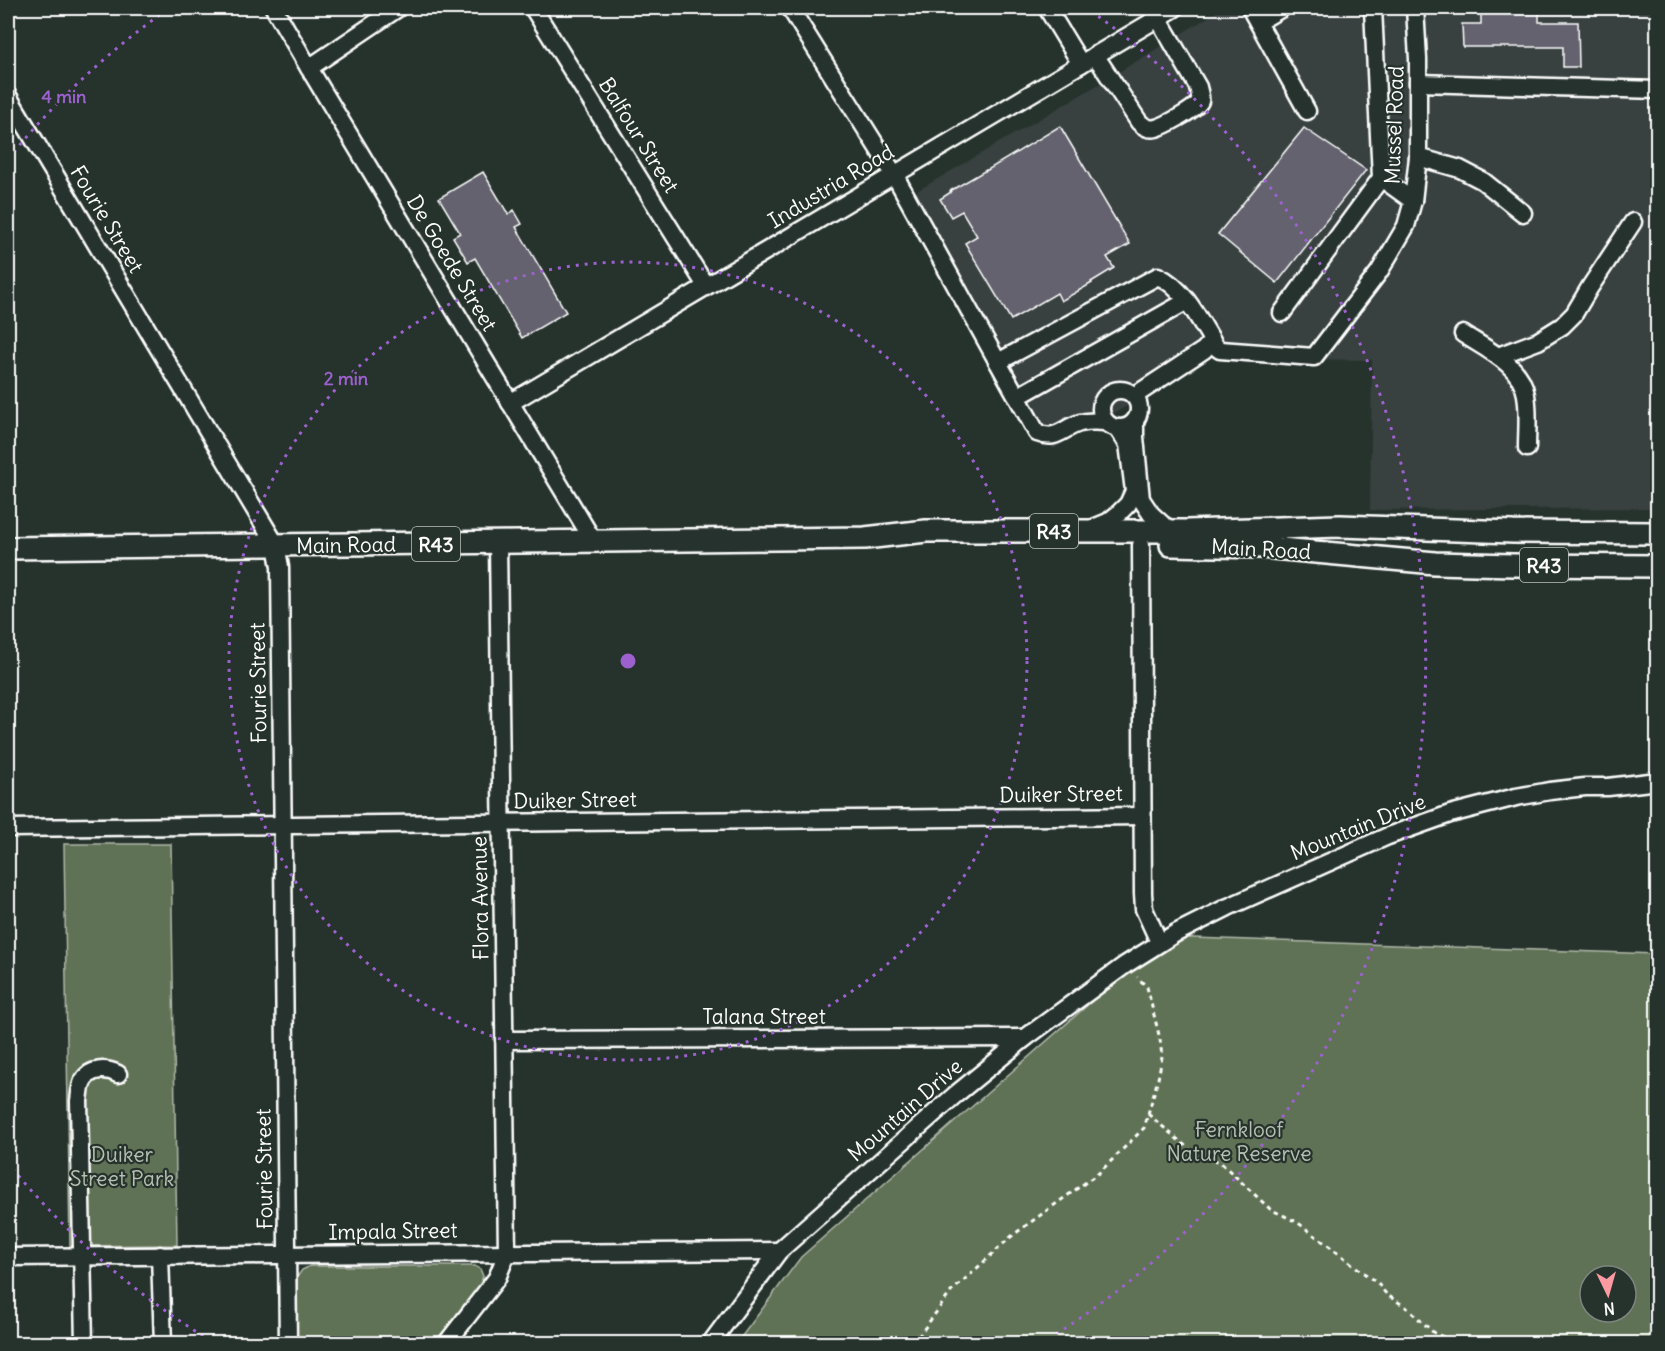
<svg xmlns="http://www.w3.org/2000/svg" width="1665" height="1351" viewBox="0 0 1665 1351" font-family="Delius,sans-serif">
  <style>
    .built { fill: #384140 }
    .green { fill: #607254; stroke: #b0b8aa; stroke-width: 1.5; fill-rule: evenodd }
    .building { fill: #63626e; stroke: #fff; stroke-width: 1.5 }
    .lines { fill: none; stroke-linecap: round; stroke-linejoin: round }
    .minor-casing { stroke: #fff; stroke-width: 21 }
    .major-casing { stroke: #fff; stroke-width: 26 }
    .path { stroke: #fff; stroke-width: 3; stroke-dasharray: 4.5 4.5; stroke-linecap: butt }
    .minor { stroke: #26332d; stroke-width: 16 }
    .major { stroke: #26332d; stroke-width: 21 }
    .ring { fill: none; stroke: #9c61cf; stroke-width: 3; stroke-dasharray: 3 6 }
    .labels { text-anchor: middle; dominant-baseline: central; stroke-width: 4.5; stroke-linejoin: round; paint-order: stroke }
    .shield { fill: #26332d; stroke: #bec2c0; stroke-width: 1.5 }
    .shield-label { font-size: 20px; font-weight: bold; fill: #fff }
    .street-label { font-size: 21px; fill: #fff; stroke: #26332d }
    .park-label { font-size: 21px; fill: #b7c0b2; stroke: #26332d }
    .centre { fill: #9c61cf; stroke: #26332d; stroke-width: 3 }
    .ring-label { font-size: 18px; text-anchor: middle; font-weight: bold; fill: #9c61cf; stroke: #26332d; stroke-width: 4.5; stroke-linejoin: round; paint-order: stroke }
  </style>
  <rect width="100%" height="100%" fill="#26332d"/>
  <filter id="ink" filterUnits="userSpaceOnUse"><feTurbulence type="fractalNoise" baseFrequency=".0167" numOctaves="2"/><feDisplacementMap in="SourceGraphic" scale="12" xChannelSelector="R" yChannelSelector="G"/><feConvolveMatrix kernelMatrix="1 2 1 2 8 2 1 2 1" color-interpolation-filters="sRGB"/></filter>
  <g filter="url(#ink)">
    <path class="built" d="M1223 8H1657V508L1370 510 1372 360 1209 358 1053 449 912 194 1106 80Z"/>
    <g class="green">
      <path d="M64 844H171L177 1245 70 1246Z"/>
      <path d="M1165 937 1657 954V1343L736 1344 801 1257ZM1590 1276H1626V1312H1590Z"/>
      <path d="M310 1266H475L480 1269 483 1276 479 1288 436 1343H297V1277L302 1270Z"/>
    </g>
    <g class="building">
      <path d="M1481 8H1539V22H1578L1579 67H1563V47H1463L1462 24H1481Z"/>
      <path d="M1060 126 1130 244 1107 257 1114 268 1091 282 1092 283 1061 301 1057 293 1011 320 965 243 977 236 962 211 951 217 940 199 951 192 950 191 986 170V171Z"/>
      <path d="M1304 128 1366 170 1277 283 1218 234Z"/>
      <path d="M483 172 508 214 514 210 522 224 516 227 566 312 522 338 475 258 468 262 453 237 460 233 439 198Z"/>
    </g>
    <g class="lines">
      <g class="minor-casing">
        <g id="minor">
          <path d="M274 8 309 68 594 542"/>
          <path d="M533 8 706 286"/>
          <path d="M790 8 894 174 1037 433C1058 441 1062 428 1080 423 1088 421 1096 421 1105 422"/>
          <path d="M1047 8 1081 64"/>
          <path d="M1250 8 1307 111"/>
          <path d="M1258 22 1282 8"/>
          <path d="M1095 55 1139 122C1143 126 1149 130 1156 128 1164 126 1197 109 1200 101 1201 96 1199 92 1198 87L1158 18"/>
          <path d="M309 68 398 8"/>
          <path d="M1418 83 1658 90"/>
          <path d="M8 96 276 545 280 567 288 1344"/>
          <path d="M1418 157 1460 169 1483 181 1523 213"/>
          <path d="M1381 178 1413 201"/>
          <path d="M1282 313 1381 178 1373 8"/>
          <path d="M1463 334C1486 349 1522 365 1526 395 1529 412 1527 431 1527 448"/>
          <path d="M1498 356 1538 341 1562 326 1574 314 1590 287 1633 222"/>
          <path d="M998 362 1158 276C1185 288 1201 323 1216 347L1220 350 1314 357 1379 272 1406 226 1413 201 1418 157V59L1415 8"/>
          <circle cx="1120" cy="409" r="19"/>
          <path d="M1134 396 1204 350 1210 343 1211 339"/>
          <path d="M1017 397 1187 301"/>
          <path d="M510 403 1175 8"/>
          <path d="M1135 421V437L1141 499 1151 514 1163 525 1174 531"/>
          <path d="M1091 529 1108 522 1118 514 1128 504 1134 491 1128 444 1117 428"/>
          <path d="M1141 545 1143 893 1144 909 1159 942"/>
          <path d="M8 828 1142 816"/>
          <path d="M504 1040 1025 1038"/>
          <path d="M160 1255 163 1344"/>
          <path d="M8 1257 779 1251"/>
          <path d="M84 1344 79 1101C80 1095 80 1087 83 1081 90 1068 106 1068 118 1074"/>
          <path d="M446 1344 497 1278 507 1253 498 543"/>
          <path d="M710 1344 779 1251 955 1095 1025 1038 1125 965 1176 933 1228 907 1388 836 1450 814 1516 797 1550 791 1585 787H1608L1658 781"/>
        </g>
      </g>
      <g class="major-casing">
        <g id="major">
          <path d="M1171 545 1261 547 1435 563 1513 565 1658 566"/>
          <path d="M8 548 865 538 926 531H1187L1340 526 1513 532 1658 533"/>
        </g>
      </g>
      <g class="path">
        <path d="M1148 1114 1196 1155 1220 1162 1270 1209 1297 1222 1346 1259 1378 1284 1387 1295 1406 1307 1434 1333 1459 1344"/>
        <path d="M913 1344 951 1292 1013 1235 1100 1172 1144 1128 1158 1079 1162 1057 1160 1039 1147 987 1137 977"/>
      </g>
      <use href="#minor" class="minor"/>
      <use href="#major" class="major"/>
    </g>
  </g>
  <g class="ring">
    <circle cx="628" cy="661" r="399"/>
    <path d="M211 1341A798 798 0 0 1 8 1163M8 159A798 798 0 0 1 165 11M1091 11A798 798 0 0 1 1045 1341"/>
  </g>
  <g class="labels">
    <g class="shield">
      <rect x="1030" y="514" width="48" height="34" rx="4.5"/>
      <rect x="412" y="527" width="48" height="34" rx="4.5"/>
      <rect x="1520" y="548" width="48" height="34" rx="4.5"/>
    </g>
    <g class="shield-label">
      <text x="1054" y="531">R43</text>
      <text x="436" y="544">R43</text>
      <text x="1544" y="565">R43</text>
    </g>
    <g class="street-label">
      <text transform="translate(1394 125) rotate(-88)">Mussel Road</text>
      <text transform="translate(639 135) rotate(58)">Balfour Street</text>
      <text transform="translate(831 186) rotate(-31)">Industria Road</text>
      <text transform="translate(107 219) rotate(59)">Fourie Street</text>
      <text transform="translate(452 263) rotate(59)">De Goede Street</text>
      <text transform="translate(346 545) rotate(-1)">Main Road</text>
      <text transform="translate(1261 549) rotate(3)">Main Road</text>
      <text transform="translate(258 683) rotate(-91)">Fourie Street</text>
      <text transform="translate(1061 794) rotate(-1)">Duiker Street</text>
      <text transform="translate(575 800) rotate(-1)">Duiker Street</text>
      <text transform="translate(1358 827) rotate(-22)">Mountain Drive</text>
      <text transform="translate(480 898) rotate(-91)">Flora Avenue</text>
      <text x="764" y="1016">Talana Street</text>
      <text transform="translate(905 1110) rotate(-41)">Mountain Drive</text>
      <text transform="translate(264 1169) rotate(-91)">Fourie Street</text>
      <text transform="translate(393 1231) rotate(-1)">Impala Street</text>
    </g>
    <g class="park-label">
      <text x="1239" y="1129">Fernkloof<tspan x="1239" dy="24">Nature Reserve</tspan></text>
      <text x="122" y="1154">Duiker<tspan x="122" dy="24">Street Park</tspan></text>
    </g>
  </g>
  <circle cx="628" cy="661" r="9" class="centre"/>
  <g class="ring-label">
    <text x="64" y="103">4 min</text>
    <text x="346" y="385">2 min</text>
  </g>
  <rect width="1665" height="1351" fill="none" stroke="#26332d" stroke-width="30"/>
  <rect x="15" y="15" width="1635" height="1321" fill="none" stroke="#fff" stroke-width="2" filter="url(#ink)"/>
  <g transform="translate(1608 1294) rotate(175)"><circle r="28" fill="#26332d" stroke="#7d8581" stroke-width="1.5"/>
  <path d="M0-4.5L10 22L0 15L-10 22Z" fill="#ff9aa2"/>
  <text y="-9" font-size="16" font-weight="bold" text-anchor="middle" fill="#ffffff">N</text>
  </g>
</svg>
